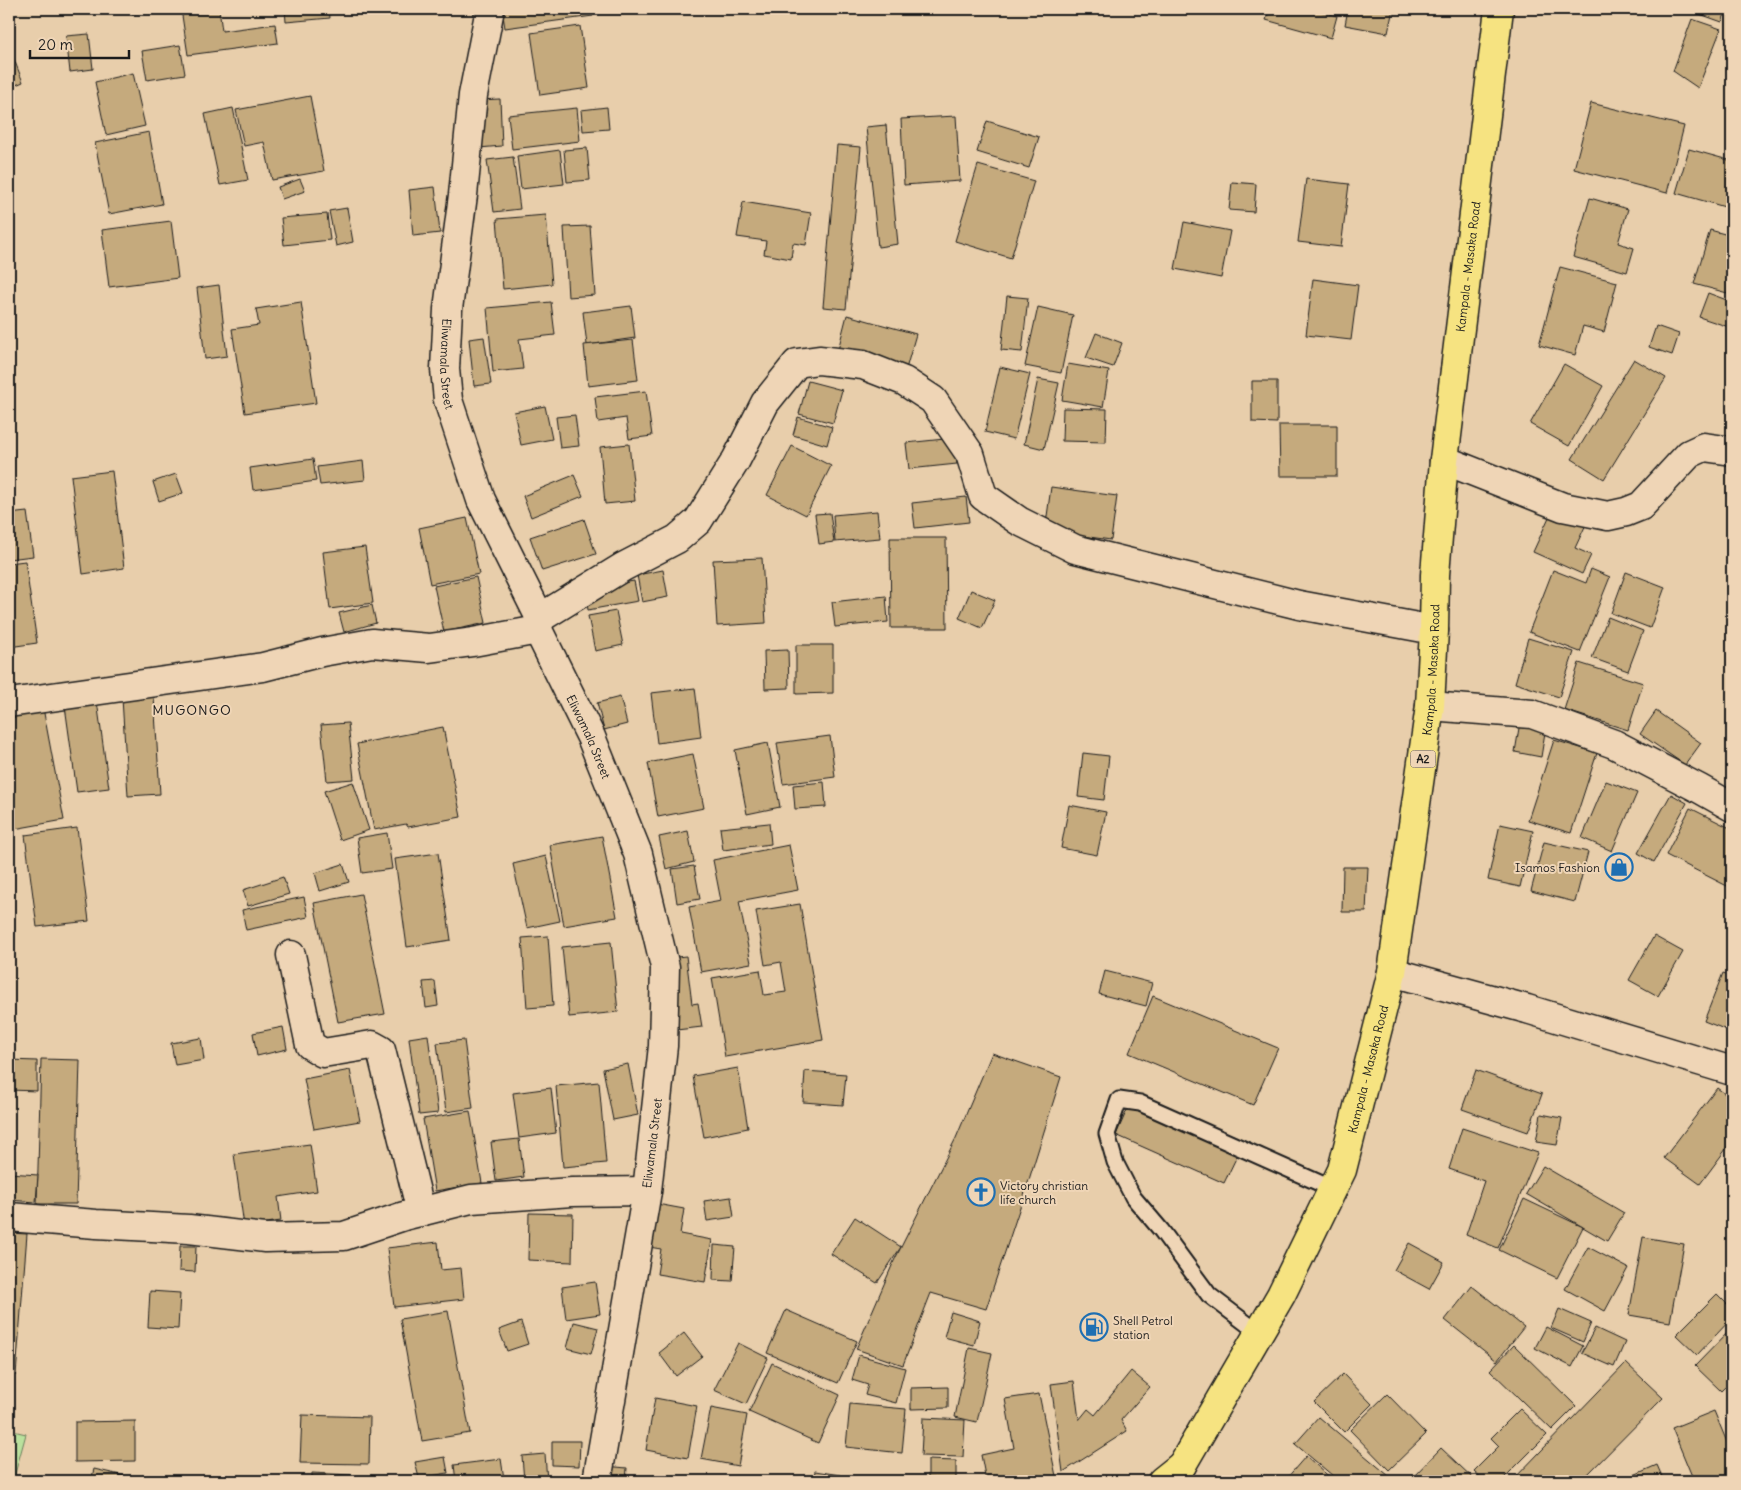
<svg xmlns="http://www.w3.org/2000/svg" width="1741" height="1490" viewBox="0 0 1741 1490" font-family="Delius,sans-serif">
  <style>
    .green { fill: #bae19d; stroke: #6b7e5c }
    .building { fill: #c5aa7d; stroke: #1c1c1c }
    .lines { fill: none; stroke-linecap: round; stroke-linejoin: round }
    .service-casing { stroke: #1c1c1c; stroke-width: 19 }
    .minor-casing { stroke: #1c1c1c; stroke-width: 31 }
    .primary-casing { stroke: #1c1c1c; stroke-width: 31 }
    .trunk-casing { stroke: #1c1c1c; stroke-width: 31 }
    .service { stroke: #efd5b6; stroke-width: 15 }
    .minor { stroke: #efd5b6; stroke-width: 28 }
    .primary { stroke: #f6e381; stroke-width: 28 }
    .trunk { stroke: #f6e381; stroke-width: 28 }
    .labels { text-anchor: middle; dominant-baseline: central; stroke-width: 4; stroke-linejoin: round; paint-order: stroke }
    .shield { fill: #efd5b6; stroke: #5b544a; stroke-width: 1 }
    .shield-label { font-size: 11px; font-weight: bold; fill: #1c1c1c }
    .street-label { font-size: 12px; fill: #1c1c1c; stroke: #efd5b6 }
    .poi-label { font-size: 12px; fill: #1c1c1c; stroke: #efd5b6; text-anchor: start }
    .neighbourhood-label { font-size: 14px; letter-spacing: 1px; fill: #1c1c1c; stroke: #efd5b6 }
  </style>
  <rect width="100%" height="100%" fill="#e8ceab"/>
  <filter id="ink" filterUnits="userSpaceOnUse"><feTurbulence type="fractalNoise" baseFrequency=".02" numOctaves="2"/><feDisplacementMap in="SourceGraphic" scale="10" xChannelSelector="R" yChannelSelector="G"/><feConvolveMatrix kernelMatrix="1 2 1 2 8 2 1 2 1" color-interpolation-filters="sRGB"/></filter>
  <g filter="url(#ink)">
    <path class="green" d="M9 1430 26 1434 13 1481H9Z"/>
    <g class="building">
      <path d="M131 9H163L132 14Z"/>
      <path d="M181 9H219L222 31 275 24 278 43 188 55Z"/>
      <path d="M285 9H329L330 18 286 22Z"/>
      <path d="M502 9H592L593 16 505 28Z"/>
      <path d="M1270 9H1312L1337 16 1331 38 1266 20Z"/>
      <path d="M1348 9H1393L1388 33 1345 25Z"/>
      <path d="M1697 9H1727L1722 22 1694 12Z"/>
      <path d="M1692 19 1721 29 1698 88 1673 71Z"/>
      <path d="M580 26 589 88 540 95 531 33Z"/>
      <path d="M89 34 93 69 70 72 66 36Z"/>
      <path d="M180 45 185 74 147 80 142 51Z"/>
      <path d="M9 47 23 82 9 88Z"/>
      <path d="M133 73 145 126 106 135 95 82Z"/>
      <path d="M310 96 324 171 272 180 264 142 244 146 236 110Z"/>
      <path d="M500 99 502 146 479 148 477 100Z"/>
      <path d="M1591 103 1684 126 1667 193 1574 169Z"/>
      <path d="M607 107 609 129 583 131 581 110Z"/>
      <path d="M233 108 248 180 220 185 205 114Z"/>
      <path d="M577 108 580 141 512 149 508 115Z"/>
      <path d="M956 116 960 181 904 185 901 119Z"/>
      <path d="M987 121 1039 137 1029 168 977 152Z"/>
      <path d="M886 125 898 244 878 247 866 127Z"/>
      <path d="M149 132 162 204 109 214 95 143Z"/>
      <path d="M837 145 861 147 846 309 823 307Z"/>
      <path d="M587 148 590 180 567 182 564 150Z"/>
      <path d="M1689 149 1732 161V209L1676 193Z"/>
      <path d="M560 150 564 184 521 189 517 156Z"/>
      <path d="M513 157 520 209 494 212 487 160Z"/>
      <path d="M978 165 1034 181 1011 258 955 241Z"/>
      <path d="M300 179 305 191 282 199 278 187Z"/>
      <path d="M1306 179 1349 184 1341 247 1298 242Z"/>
      <path d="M1232 182 1256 184 1254 212 1229 210Z"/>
      <path d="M435 187 440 233 413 236 409 190Z"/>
      <path d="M1590 198 1628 209 1618 243 1634 248 1627 272 1573 257Z"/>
      <path d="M743 202 811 213 806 245 793 243 791 259 764 254 766 241 737 237Z"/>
      <path d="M347 208 353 242 336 246 329 211Z"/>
      <path d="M327 214 330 240 284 245 281 218Z"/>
      <path d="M546 215 552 284 503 289 497 219Z"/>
      <path d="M171 221 178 278 109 287 102 230Z"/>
      <path d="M1184 222 1230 231 1221 278 1175 269Z"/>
      <path d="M590 226 595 295 568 297 564 227Z"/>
      <path d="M1710 230 1732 236 1731 294 1694 284Z"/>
      <path d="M1560 267 1617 282 1604 332 1583 326 1575 355 1539 345Z"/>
      <path d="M1313 279 1358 285 1351 340 1306 335Z"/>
      <path d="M219 285 227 356 205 359 197 288Z"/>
      <path d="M1708 293 1732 302V319L1729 327 1699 317Z"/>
      <path d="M1007 296 1028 298 1022 352 1001 350Z"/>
      <path d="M301 302 316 403 245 413 232 329 259 325 256 309Z"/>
      <path d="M551 302 555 335 519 339 523 369 493 372 487 308Z"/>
      <path d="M631 306 635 338 587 345 583 312Z"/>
      <path d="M1038 307 1073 315 1061 373 1025 366Z"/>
      <path d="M847 315 916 334 906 369 838 350Z"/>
      <path d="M1656 326 1679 334 1672 355 1649 347Z"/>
      <path d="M1096 333 1122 343 1113 367 1086 358Z"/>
      <path d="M484 337 491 384 474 386 469 339Z"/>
      <path d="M633 340 638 380 588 386 584 345Z"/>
      <path d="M1634 359 1666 378 1604 479 1572 459Z"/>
      <path d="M1068 364 1109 371 1103 407 1062 400Z"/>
      <path d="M1564 364 1603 386 1569 446 1530 424Z"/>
      <path d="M1000 367 1030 374 1014 439 985 432Z"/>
      <path d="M1038 379 1059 383 1044 449 1024 444Z"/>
      <path d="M808 381 842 390 833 423 799 414Z"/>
      <path d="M1252 381H1277V423L1252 422Z"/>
      <path d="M646 391 652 436 629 439 626 418 598 422 595 397Z"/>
      <path d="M545 406 552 439 521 445 514 412Z"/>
      <path d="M1063 408 1107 409 1106 442 1062 441Z"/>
      <path d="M575 415 579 446 560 448 556 417Z"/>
      <path d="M798 417 832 427 827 445 793 435Z"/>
      <path d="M1279 425H1337V476H1280Z"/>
      <path d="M954 438 957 464 909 469 906 443Z"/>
      <path d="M629 444 635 501 605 504 600 447Z"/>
      <path d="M792 446 831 466 806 515 767 495Z"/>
      <path d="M313 459 316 481 253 490 250 468Z"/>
      <path d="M363 461 365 480 320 485 317 467Z"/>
      <path d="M112 471 124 568 83 574 71 476Z"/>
      <path d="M176 474 183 493 159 501 153 482Z"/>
      <path d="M574 475 583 496 531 517 523 496Z"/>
      <path d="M1051 487 1117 496 1111 540 1045 531Z"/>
      <path d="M966 497 969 522 915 528 912 503Z"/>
      <path d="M1555 504 1588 520 1575 548 1591 555 1582 574 1533 552Z"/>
      <path d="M877 511 880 538 835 542 833 515Z"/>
      <path d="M27 512 33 556 9 559V514Z"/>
      <path d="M830 513 834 542 819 544 815 514Z"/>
      <path d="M467 518 479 574 430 584 419 528Z"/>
      <path d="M584 519 596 554 542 571 530 537Z"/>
      <path d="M890 538H946L947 628H891Z"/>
      <path d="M365 547 373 603 330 609 323 552Z"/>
      <path d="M762 558 766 623 717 626 713 560Z"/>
      <path d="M25 561 37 643 9 647V563Z"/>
      <path d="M1591 569 1610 577 1580 652 1529 632 1553 570 1586 583Z"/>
      <path d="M663 570 668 597 642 602 637 575Z"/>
      <path d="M1626 572 1665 587 1650 628 1611 613Z"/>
      <path d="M476 577 486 623 444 632 434 586Z"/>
      <path d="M634 581 638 601 588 610 585 590Z"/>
      <path d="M971 590 995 600 982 628 959 618Z"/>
      <path d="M886 596 888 622 835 627 832 602Z"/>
      <path d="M372 605 376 623 344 632 339 613Z"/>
      <path d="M616 611 623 645 595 651 588 616Z"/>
      <path d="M1608 617 1643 631 1628 671 1592 658Z"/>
      <path d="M1528 638 1574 652 1559 697 1515 683Z"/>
      <path d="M796 645H833V693L796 694Z"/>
      <path d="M788 650 789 688 765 689 764 651Z"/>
      <path d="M1579 663 1643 683 1628 730 1564 710Z"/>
      <path d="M695 688 701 737 657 743 651 693Z"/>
      <path d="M154 696 160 794 128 796 122 698Z"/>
      <path d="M620 697 627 724 604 730 597 703Z"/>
      <path d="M97 701 109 788 77 792 65 706Z"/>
      <path d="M43 708 64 820 14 829 9 802V714Z"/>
      <path d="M1656 711 1701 743 1685 765 1640 734Z"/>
      <path d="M1520 722 1546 726 1541 757 1515 752Z"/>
      <path d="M348 723 354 779 327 781 321 725Z"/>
      <path d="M443 727 461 817 408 827 406 824 374 830 357 744Z"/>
      <path d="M830 736 835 777 783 784 777 743Z"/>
      <path d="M1554 740 1597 753 1571 833 1528 820Z"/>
      <path d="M768 743 780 807 747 814 735 750Z"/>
      <path d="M1083 753 1109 756 1104 800 1078 797Z"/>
      <path d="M693 754 704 808 658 817 648 763Z"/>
      <path d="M1606 781 1637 793 1612 851 1582 838Z"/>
      <path d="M353 782 369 830 340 840 324 791Z"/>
      <path d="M824 782 826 807 795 809 793 785Z"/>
      <path d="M1671 794 1687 803 1654 862 1638 853Z"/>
      <path d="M1069 805 1106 812 1097 855 1061 848Z"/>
      <path d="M1690 808 1732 829 1731 888 1666 855Z"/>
      <path d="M769 823 771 844 723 850 720 828Z"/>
      <path d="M1500 824 1533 831 1520 887 1488 880Z"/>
      <path d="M77 828 89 921 37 927 25 835Z"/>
      <path d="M688 831 694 862 666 869 659 837Z"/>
      <path d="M387 833 392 869 362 873 357 838Z"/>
      <path d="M602 836 617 917 564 926 550 845Z"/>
      <path d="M1544 842 1588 852 1575 902 1531 891Z"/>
      <path d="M789 845 798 890 739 901 751 963 701 972 689 907 721 901 713 860Z"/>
      <path d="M438 853 451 940 407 947 395 859Z"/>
      <path d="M546 856 560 921 527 928 513 864Z"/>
      <path d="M343 864 349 882 320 891 315 873Z"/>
      <path d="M694 866 700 899 677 903 672 869Z"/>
      <path d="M1343 867H1368L1366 912H1342Z"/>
      <path d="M283 877 289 894 248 906 243 890Z"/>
      <path d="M361 894 385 1014 338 1022 314 903Z"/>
      <path d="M304 897 308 917 246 930 242 910Z"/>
      <path d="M800 904 823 1040 725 1057 712 978 760 970 764 995 786 992 781 962 765 965 756 911Z"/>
      <path d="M548 936 553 1006 527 1008 522 938Z"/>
      <path d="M1654 936 1683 952 1658 996 1629 980Z"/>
      <path d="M611 942 618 1012 569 1017 562 947Z"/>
      <path d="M686 956 692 1004 698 1003 702 1027 668 1031 658 959Z"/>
      <path d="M1105 971 1152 983 1146 1006 1099 994Z"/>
      <path d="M1723 973 1732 976V1032L1704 1021Z"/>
      <path d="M435 981 438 1006 426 1008 423 982Z"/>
      <path d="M1153 996 1278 1048 1253 1105 1129 1053Z"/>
      <path d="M283 1027 287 1049 257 1056 253 1033Z"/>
      <path d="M428 1035 438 1113 419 1115 409 1038Z"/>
      <path d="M201 1038 204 1060 175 1065 171 1043Z"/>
      <path d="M464 1040 473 1108 446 1112 437 1043Z"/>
      <path d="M992 1053 1061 1077 1027 1186 986 1309 931 1293 903 1365 856 1349 894 1261 956 1138Z"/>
      <path d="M41 1059 80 1060 76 1204H37Z"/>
      <path d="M9 1060 37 1061V1091L9 1090Z"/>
      <path d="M628 1064 638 1115 613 1120 603 1069Z"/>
      <path d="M738 1068 748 1128 704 1137 693 1076Z"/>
      <path d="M350 1070 360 1121 314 1129 304 1079Z"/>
      <path d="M1476 1070 1542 1094 1528 1132 1462 1109Z"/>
      <path d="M805 1071 846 1074 843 1105 803 1102Z"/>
      <path d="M599 1082 606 1163 563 1167 556 1086Z"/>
      <path d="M551 1088 556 1133 519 1138 513 1093Z"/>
      <path d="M1717 1088 1732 1099V1141L1700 1184 1664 1158Z"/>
      <path d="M1130 1103 1239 1152 1224 1183 1116 1135Z"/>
      <path d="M470 1111 482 1183 435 1191 423 1119Z"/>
      <path d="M1541 1114 1562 1118 1557 1145 1536 1142Z"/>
      <path d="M1462 1128 1538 1153 1498 1248 1466 1235 1484 1181 1449 1169Z"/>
      <path d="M519 1139 524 1177 496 1181 491 1142Z"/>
      <path d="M310 1144 317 1191 278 1197 281 1221 244 1226 234 1154Z"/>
      <path d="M1543 1166 1624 1213 1607 1241 1526 1194Z"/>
      <path d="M9 1173 38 1175 36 1202 9 1200Z"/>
      <path d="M731 1197 734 1217 707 1221 704 1201Z"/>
      <path d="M1524 1199 1583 1227 1557 1278 1499 1250Z"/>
      <path d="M657 1204 684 1209 680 1234 712 1240 705 1282 657 1274 661 1249 649 1247Z"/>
      <path d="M529 1213 573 1214 572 1262 528 1260Z"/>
      <path d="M855 1217 901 1247 877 1283 831 1254Z"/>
      <path d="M9 1233 27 1234 16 1375H9Z"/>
      <path d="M1643 1237 1684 1244 1670 1322 1629 1315Z"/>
      <path d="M438 1242 441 1270 461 1268 464 1299 394 1307 387 1248Z"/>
      <path d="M1409 1243 1444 1262 1429 1289 1394 1270Z"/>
      <path d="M714 1245 735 1247 732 1281 713 1280Z"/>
      <path d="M180 1246H196L195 1272 179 1271Z"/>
      <path d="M1588 1247 1628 1268 1605 1311 1565 1289Z"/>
      <path d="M595 1282 600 1314 566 1319 562 1287Z"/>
      <path d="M1472 1286 1524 1327 1497 1361 1445 1320Z"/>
      <path d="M150 1291 180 1293 178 1329 148 1327Z"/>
      <path d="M1717 1294 1732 1309V1318L1697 1355 1676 1335Z"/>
      <path d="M1559 1309 1591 1323 1583 1342 1551 1328Z"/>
      <path d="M786 1310 857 1341 838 1383 767 1353Z"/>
      <path d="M448 1311 470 1433 422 1441 400 1319Z"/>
      <path d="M951 1312 980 1321 974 1345 944 1337Z"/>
      <path d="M521 1322 528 1344 507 1351 499 1330Z"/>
      <path d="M574 1322 598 1328 591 1354 567 1348Z"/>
      <path d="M1546 1327 1583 1346 1572 1367 1535 1348Z"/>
      <path d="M1595 1328 1625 1342 1614 1367 1582 1353Z"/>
      <path d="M1732 1328V1380L1721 1391 1695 1366Z"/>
      <path d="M684 1333 702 1356 676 1376 659 1353Z"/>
      <path d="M738 1343 768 1358 746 1404 714 1390Z"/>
      <path d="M1514 1345 1576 1406 1552 1430 1490 1370Z"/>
      <path d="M969 1348 992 1353 977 1422 955 1417Z"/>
      <path d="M859 1355 905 1368 896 1403 865 1395 868 1385 852 1380Z"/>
      <path d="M772 1363 840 1395 818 1443 749 1412Z"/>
      <path d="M1626 1363 1663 1398 1581 1481H1514L1513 1480Z"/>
      <path d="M1131 1371 1150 1387 1121 1420 1127 1431 1063 1472 1051 1384 1074 1381 1079 1420 1088 1409 1095 1415Z"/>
      <path d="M1343 1374 1372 1404 1344 1432 1314 1402Z"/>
      <path d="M948 1387V1408L911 1409V1388Z"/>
      <path d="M1039 1394 1057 1481H986L981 1455 1014 1448 1005 1399Z"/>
      <path d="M1387 1394 1426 1434 1389 1470 1350 1430Z"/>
      <path d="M655 1398 697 1406 688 1458 646 1450Z"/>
      <path d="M850 1404 906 1409 902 1453 846 1447Z"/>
      <path d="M711 1408 747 1415 738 1466 701 1459Z"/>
      <path d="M1520 1409 1547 1435 1501 1481H1485L1474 1471 1499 1446 1491 1438Z"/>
      <path d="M1714 1411 1732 1454V1481H1694L1672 1428Z"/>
      <path d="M302 1415 370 1417 369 1464 300 1463Z"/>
      <path d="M1319 1417 1389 1476 1384 1481H1339L1295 1444Z"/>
      <path d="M923 1418 965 1420 963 1457 921 1456Z"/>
      <path d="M135 1421V1461L75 1462V1422Z"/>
      <path d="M552 1441H580L579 1466 552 1465Z"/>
      <path d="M1441 1448 1476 1481H1416L1412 1478Z"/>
      <path d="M545 1454 547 1481H524L522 1456Z"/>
      <path d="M1306 1456 1334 1481H1289L1286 1479Z"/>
      <path d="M445 1457 448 1473 419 1478 415 1462Z"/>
      <path d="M501 1459 504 1479 490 1481H456L454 1465Z"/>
      <path d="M928 1460 956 1461V1479L928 1478Z"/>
      <path d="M1657 1465 1664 1481H1620Z"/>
      <path d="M605 1466 627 1468 626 1481H603Z"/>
      <path d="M94 1469 146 1481H91Z"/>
      <path d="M815 1471 840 1475 838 1481H813Z"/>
      <path d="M312 1473 351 1475V1481H312Z"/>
    </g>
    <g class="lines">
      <g class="service-casing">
        <path id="service" d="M1259 1333 1209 1295 1161 1230 1133 1197 1115 1162 1107 1134 1119 1100 1140 1103 1333 1189"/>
      </g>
      <g class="minor-casing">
        <g id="minor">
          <path id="s1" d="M490 9 473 95 463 195 448 309 445 369 448 400 481 500 540 618 538 630 591 737 638 854 665 967 663 1046 647 1191 597 1481"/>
          <path d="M1444 460 1563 507 1608 516 1626 512 1641 506 1689 454 1704 447 1732 451"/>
          <path d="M540 618 623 567 677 539 698 521 736 460 765 403 797 363 819 360 863 365 904 381 933 400 970 454 983 496 1019 521 1075 549 1299 605 1434 630"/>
          <path d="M9 703 263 667 322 652 372 643 429 648 473 642 538 630"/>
          <path d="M1430 706 1532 714 1614 744 1700 789 1732 807"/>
          <path d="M291 955 310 1045 323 1053 372 1045 381 1050 421 1212"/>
          <path d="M1392 972 1527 1009 1732 1071"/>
          <path d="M9 1217 96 1224 189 1229 265 1238 344 1236 404 1216 471 1199 572 1192 647 1191"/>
        </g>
      </g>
      <g class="primary-casing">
        <g id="primary">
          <path id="s2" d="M1182 1465 1281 1295 1342 1170 1392 972 1430 706 1434 630 1435 575 1444 460 1499 9"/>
        </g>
      </g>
      <g class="trunk-casing">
        <path id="trunk" d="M1162 1481 1182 1465"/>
      </g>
      <use href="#service" class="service"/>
      <use href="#minor" class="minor"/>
      <use href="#primary" class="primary"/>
      <use href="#trunk" class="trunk"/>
    </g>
  </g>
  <defs>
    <g id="shop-ring" transform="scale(1.4375)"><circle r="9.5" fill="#efd5b6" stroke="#1f6fb2" stroke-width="1.5"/><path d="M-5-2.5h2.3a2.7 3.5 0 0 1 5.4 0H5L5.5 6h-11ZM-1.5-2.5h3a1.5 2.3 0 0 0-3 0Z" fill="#1f6fb2"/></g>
    <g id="church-ring" transform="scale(1.4375)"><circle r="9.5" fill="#efd5b6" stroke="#1f6fb2" stroke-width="1.5"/><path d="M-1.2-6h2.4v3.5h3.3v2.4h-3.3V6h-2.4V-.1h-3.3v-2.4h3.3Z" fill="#1f6fb2"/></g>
    <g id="fuel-ring" transform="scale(1.4375)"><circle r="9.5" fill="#efd5b6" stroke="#1f6fb2" stroke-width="1.5"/><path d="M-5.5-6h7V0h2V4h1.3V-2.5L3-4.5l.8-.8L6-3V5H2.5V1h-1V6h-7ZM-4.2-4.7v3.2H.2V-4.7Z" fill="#1f6fb2"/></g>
  </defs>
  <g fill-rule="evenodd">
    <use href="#shop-ring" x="1619" y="867"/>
    <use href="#church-ring" x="981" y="1192"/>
    <use href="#fuel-ring" x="1094" y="1327"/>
  </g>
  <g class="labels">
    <rect class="shield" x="1410.5" y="750.5" width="25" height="17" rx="4"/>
    <g class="shield-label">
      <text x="1423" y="759">A2</text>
    </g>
    <g class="street-label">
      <text stroke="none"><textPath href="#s2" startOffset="1250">Kampala - Masaka Road</textPath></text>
      <text stroke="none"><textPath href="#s1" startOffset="358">Eliwamala Street</textPath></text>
      <text stroke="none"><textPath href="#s2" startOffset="845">Kampala - Masaka Road</textPath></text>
      <text stroke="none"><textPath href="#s1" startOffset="762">Eliwamala Street</textPath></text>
      <text stroke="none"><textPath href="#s2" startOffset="440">Kampala - Masaka Road</textPath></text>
      <text transform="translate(652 1143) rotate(-83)">Eliwamala Street</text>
    </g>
    <g class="poi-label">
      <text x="1600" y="867" text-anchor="end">Isamos Fashion</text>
      <text x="1000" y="1185">Victory christian<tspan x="1000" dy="14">life church</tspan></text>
      <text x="1113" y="1320">Shell Petrol<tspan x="1113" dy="14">station</tspan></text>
    </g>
    <g class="neighbourhood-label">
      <text x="192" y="710">MUGONGO</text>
    </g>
  </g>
  <rect width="1741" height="1490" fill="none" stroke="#efd5b6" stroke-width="30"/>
  <rect x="15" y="15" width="1711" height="1460" fill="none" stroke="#1c1c1c" stroke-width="2" filter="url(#ink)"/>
  <path d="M30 50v8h99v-8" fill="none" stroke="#1c1c1c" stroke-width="2.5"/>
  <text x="38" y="50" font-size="15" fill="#1c1c1c" stroke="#efd5b6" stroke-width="4" paint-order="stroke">20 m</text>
</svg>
